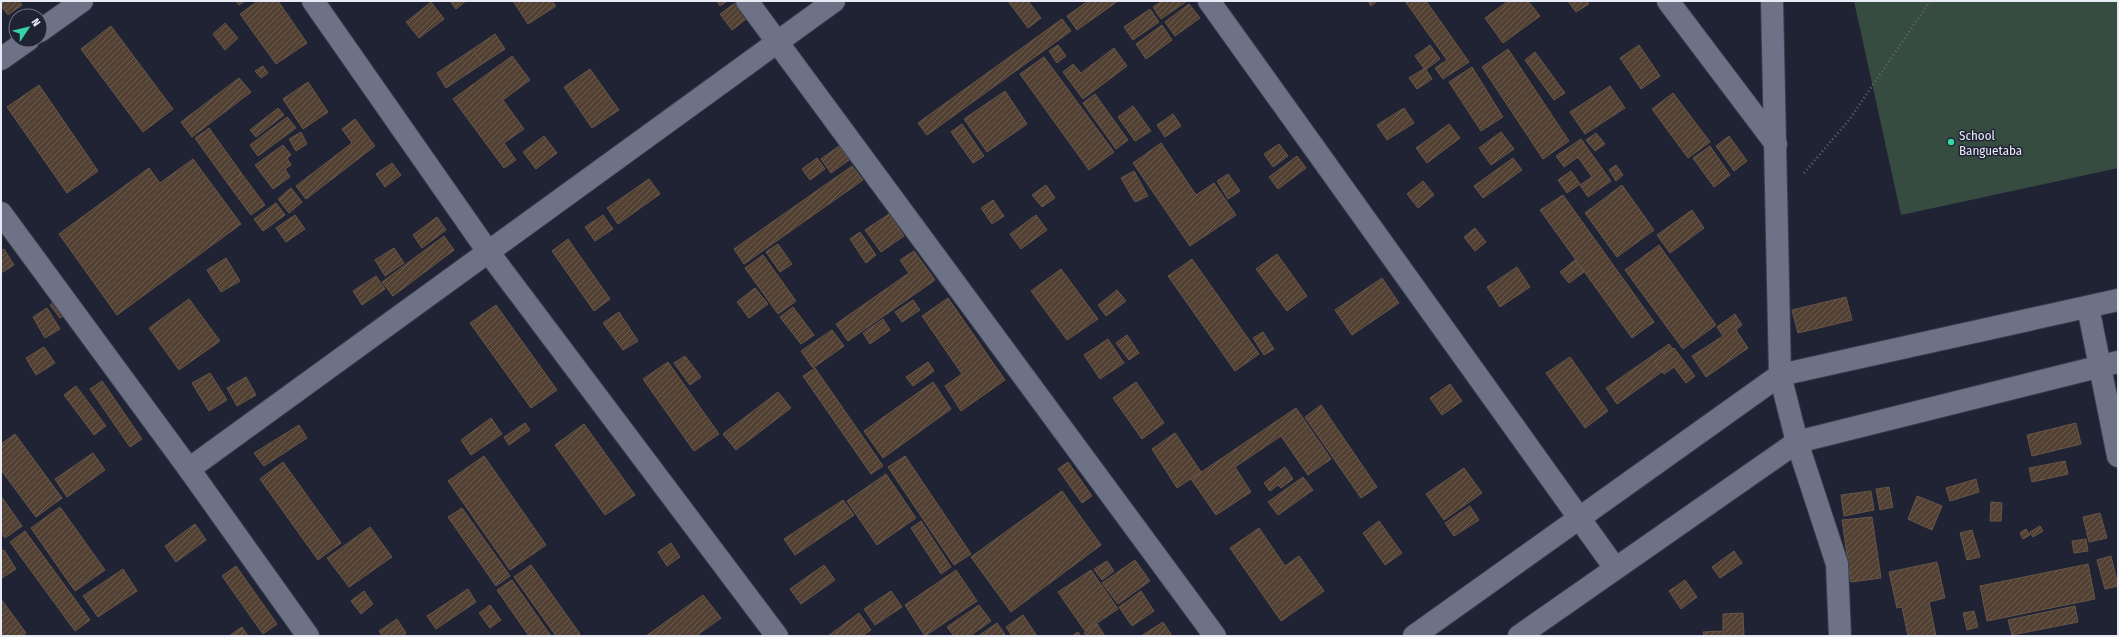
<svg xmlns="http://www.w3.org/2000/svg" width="2119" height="637" viewBox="0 0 2119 637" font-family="'Fira Sans Condensed',sans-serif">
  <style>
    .grass { fill: #374c41 }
    .building { fill: url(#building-hatch); stroke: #675547 }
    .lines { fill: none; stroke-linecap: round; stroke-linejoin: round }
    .minor-casing { stroke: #3b3d4c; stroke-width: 24 }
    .path { stroke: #636675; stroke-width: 2.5; stroke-dasharray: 1 3; stroke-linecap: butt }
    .minor { stroke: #6e7287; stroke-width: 22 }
    .poi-dot { fill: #36d4a7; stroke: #202334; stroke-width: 1.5 }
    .labels { text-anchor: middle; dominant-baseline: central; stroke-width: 3; stroke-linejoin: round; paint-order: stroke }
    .poi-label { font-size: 13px; fill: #e8eaf6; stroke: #202334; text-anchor: start }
  </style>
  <defs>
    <pattern id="building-hatch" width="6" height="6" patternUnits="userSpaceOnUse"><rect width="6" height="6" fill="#524133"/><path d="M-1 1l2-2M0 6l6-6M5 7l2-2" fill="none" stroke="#6b5d51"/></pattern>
  </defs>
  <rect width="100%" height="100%" fill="#202334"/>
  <path class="grass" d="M1854 1H2118V168L1901 215Z"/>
  <g class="building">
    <path d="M1 1H19L22 5 8 15 1 6Z"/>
    <path d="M236 1H245L239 5Z"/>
    <path d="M258 1H278L307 43 276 64 240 14Z"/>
    <path d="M450 1H466L456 9Z"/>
    <path d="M513 1H552L556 6 528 24Z"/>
    <path d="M717 1H727L720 6Z"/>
    <path d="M738 1 749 17 732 30 720 14Z"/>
    <path d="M1008 1H1028L1041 18 1028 28Z"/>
    <path d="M1088 1H1118L1077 30 1067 16Z"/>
    <path d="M1162 1H1187L1161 19 1153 7Z"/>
    <path d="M1368 1H1377L1371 6Z"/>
    <path d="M1405 1H1426L1469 62 1443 79 1435 68 1447 60Z"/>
    <path d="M1508 1H1528L1540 16 1503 43 1485 18Z"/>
    <path d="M1568 1H1587L1589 4 1576 12Z"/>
    <path d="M431 2 444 19 419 38 406 22Z"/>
    <path d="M1189 4 1200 18 1175 36 1165 22Z"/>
    <path d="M1150 9 1159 22 1133 40 1124 27Z"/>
    <path d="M1062 19 1071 31 927 135 918 123Z"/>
    <path d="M225 23 238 38 225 50 213 34Z"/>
    <path d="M1162 25 1172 40 1146 59 1136 44Z"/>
    <path d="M111 26 173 109 143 132 81 49Z"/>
    <path d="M495 34 505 49 482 64 473 49Z"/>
    <path d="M1058 45 1066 56 1057 63 1049 51Z"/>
    <path d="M1430 45 1440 59 1425 70 1415 56Z"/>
    <path d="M1639 45 1660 76 1641 89 1620 58Z"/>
    <path d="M1114 48 1127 66 1083 99 1063 72 1073 64 1081 73Z"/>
    <path d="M473 49 482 64 446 88 437 73Z"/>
    <path d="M1508 49 1569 141 1543 159 1482 67Z"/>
    <path d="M1535 52 1565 93 1554 100 1525 60Z"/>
    <path d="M512 56 530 80 503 100 524 129 504 143 516 160 504 168 453 99Z"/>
    <path d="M1044 57 1114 152 1089 170 1020 74Z"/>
    <path d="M263 66 268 73 261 78 255 71Z"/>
    <path d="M1472 67 1503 117 1481 131 1449 82Z"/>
    <path d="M1425 68 1432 79 1417 89 1409 78Z"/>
    <path d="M590 69 619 110 592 128 564 87Z"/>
    <path d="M239 78 251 92 192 137 181 122Z"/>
    <path d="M308 82 328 112 303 129 283 99Z"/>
    <path d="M39 85 98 171 67 193 7 107Z"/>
    <path d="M1610 86 1625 108 1585 134 1570 112Z"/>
    <path d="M1005 91 1027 124 987 152 964 119Z"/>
    <path d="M1673 93 1710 142 1688 158 1652 109Z"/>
    <path d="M1095 94 1128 140 1116 149 1083 103Z"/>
    <path d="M1133 106 1151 131 1135 141 1118 117Z"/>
    <path d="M278 108 284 115 256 137 250 130Z"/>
    <path d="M1404 108 1414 123 1387 140 1377 125Z"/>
    <path d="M1173 114 1181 126 1165 137 1157 125Z"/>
    <path d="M287 117 296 128 258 156 250 145Z"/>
    <path d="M355 119 375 146 306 199 296 186 352 143 342 129Z"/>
    <path d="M962 124 984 156 973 163 951 132Z"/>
    <path d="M1449 124 1460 138 1427 163 1416 148Z"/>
    <path d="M209 128 242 174 228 184 195 138Z"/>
    <path d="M301 132 307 144 296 151 289 139Z"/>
    <path d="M1501 132 1514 149 1491 165 1479 148Z"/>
    <path d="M1596 133 1605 144 1595 151 1586 140Z"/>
    <path d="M544 136 557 153 536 169 523 152Z"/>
    <path d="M1729 136 1747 161 1734 171 1716 146Z"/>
    <path d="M1581 139 1611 181 1588 197 1580 185 1592 177 1578 157 1564 167 1556 156Z"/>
    <path d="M1161 143 1196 195 1214 183 1236 215 1190 246 1133 163Z"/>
    <path d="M1279 144 1288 156 1273 167 1264 154Z"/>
    <path d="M283 145 291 155 287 158 291 165 285 169 290 177 273 189 255 165Z"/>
    <path d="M839 146 849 160 831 173 821 159Z"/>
    <path d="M1710 146 1730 175 1714 187 1693 158Z"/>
    <path d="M1297 156 1306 168 1278 189 1269 177Z"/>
    <path d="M817 158 825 169 810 180 802 169Z"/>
    <path d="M1513 158 1522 170 1483 198 1474 186Z"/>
    <path d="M193 159 241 224 117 315 59 234 149 168 160 183Z"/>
    <path d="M392 163 401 175 385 187 376 174Z"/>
    <path d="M1616 165 1623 175 1616 181 1609 170Z"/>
    <path d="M852 166 863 180 744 264 734 249Z"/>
    <path d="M1134 171 1148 196 1135 202 1121 178Z"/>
    <path d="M1571 171 1580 184 1567 193 1558 180Z"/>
    <path d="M242 174 265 205 251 215 228 184Z"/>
    <path d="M1228 174 1240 191 1228 199 1217 181Z"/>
    <path d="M649 179 660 194 618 224 607 208Z"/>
    <path d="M1423 181 1434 195 1418 208 1407 194Z"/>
    <path d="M1046 185 1055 198 1042 207 1032 195Z"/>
    <path d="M1622 185 1654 230 1617 257 1585 213Z"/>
    <path d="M291 188 302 202 289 213 278 199Z"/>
    <path d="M1563 195 1654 322 1632 338 1540 210Z"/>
    <path d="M993 200 1004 216 992 224 981 208Z"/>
    <path d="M276 203 285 215 263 231 254 219Z"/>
    <path d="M1692 210 1704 228 1670 253 1657 235Z"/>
    <path d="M889 214 904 236 881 252 865 230Z"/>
    <path d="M295 215 305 229 286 242 276 228Z"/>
    <path d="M603 215 613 229 595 241 585 227Z"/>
    <path d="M1036 215 1047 230 1021 249 1010 234Z"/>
    <path d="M437 217 446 230 422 248 413 235Z"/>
    <path d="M1475 228 1486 242 1475 251 1464 237Z"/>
    <path d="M860 232 876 255 866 263 850 239Z"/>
    <path d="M444 236 454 250 393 296 382 282Z"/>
    <path d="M568 239 610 299 594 311 552 251Z"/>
    <path d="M778 244 792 264 780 272 766 252Z"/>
    <path d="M1659 245 1716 325 1683 349 1625 270Z"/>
    <path d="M394 248 404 263 385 276 375 260Z"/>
    <path d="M4 249 14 265 1 273V251Z"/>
    <path d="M914 251 935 280 848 341 836 324 909 273 900 260Z"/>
    <path d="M1277 254 1307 296 1287 311 1256 269Z"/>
    <path d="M763 255 796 301 778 314 745 268Z"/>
    <path d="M226 258 240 281 221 292 207 270Z"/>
    <path d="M1192 259 1259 354 1235 371 1168 276Z"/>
    <path d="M1575 260 1584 272 1569 283 1560 272Z"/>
    <path d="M1517 267 1530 287 1500 307 1487 287Z"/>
    <path d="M1061 269 1098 319 1067 340 1031 291Z"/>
    <path d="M376 276 385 289 362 305 353 291Z"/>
    <path d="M1382 278 1399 303 1352 335 1335 310Z"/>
    <path d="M755 288 768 304 749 318 737 302Z"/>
    <path d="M1117 290 1126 301 1106 316 1098 305Z"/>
    <path d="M60 297 70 311 60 318 50 305Z"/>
    <path d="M1846 297 1852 320 1798 333 1792 310Z"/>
    <path d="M948 298 1005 380 961 411 945 386 962 374 922 316Z"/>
    <path d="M189 299 220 341 179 370 149 328Z"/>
    <path d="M913 300 920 310 902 322 895 312Z"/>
    <path d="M496 305 557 390 531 408 470 323Z"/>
    <path d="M793 307 814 335 801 344 780 317Z"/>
    <path d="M47 308 60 329 45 338 33 317Z"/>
    <path d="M619 312 638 341 623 350 603 323Z"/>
    <path d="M1735 314 1742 325 1736 330 1748 348 1706 377 1692 356 1723 336 1717 327Z"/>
    <path d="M883 319 890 330 870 344 863 333Z"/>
    <path d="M832 330 844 346 813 368 801 351Z"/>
    <path d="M1263 332 1274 349 1264 355 1253 338Z"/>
    <path d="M1127 335 1139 353 1129 360 1116 343Z"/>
    <path d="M1108 339 1124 363 1100 379 1084 355Z"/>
    <path d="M1669 344 1680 359 1617 404 1606 388Z"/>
    <path d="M44 347 55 363 36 375 26 358Z"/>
    <path d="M1674 348 1695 376 1686 383 1674 367 1664 374 1655 362Z"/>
    <path d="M685 356 701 377 690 385 674 363Z"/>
    <path d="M1570 357 1608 411 1585 428 1546 373Z"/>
    <path d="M668 362 719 434 694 451 643 379Z"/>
    <path d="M928 362 934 371 913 386 906 377Z"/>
    <path d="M815 368 883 466 871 474 803 376Z"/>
    <path d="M210 373 227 400 209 411 192 383Z"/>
    <path d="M246 377 256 395 237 406 227 388Z"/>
    <path d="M102 381 142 439 130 447 90 389Z"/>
    <path d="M933 382 951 409 883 458 864 431Z"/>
    <path d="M1136 382 1164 423 1142 439 1113 398Z"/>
    <path d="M1450 384 1462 401 1442 415 1430 398Z"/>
    <path d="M76 386 106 426 94 435 64 395Z"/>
    <path d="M778 392 791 408 736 450 723 434Z"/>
    <path d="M1321 405 1377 487 1361 498 1305 417Z"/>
    <path d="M1296 408 1331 459 1308 475 1281 436 1235 467 1251 492 1216 515 1191 479Z"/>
    <path d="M491 418 502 434 471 455 461 440Z"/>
    <path d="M525 423 530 430 509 445 504 437Z"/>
    <path d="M2076 423 2081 444 2032 456 2027 435Z"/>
    <path d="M584 424 635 495 605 515 555 445Z"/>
    <path d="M299 425 307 438 264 466 254 453Z"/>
    <path d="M1175 433 1201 472 1177 488 1152 449Z"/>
    <path d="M15 434 62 498 36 517 1 470V444Z"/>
    <path d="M93 453 105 470 67 497 55 479Z"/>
    <path d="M484 456 546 545 510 570 448 481Z"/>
    <path d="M905 456 971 554 954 565 888 467Z"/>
    <path d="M2065 461 2068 474 2032 482 2029 468Z"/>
    <path d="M283 462 341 543 318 560 260 479Z"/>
    <path d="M1068 462 1092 496 1082 503 1058 469Z"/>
    <path d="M1285 467 1293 479 1281 488 1278 485 1270 491 1264 483Z"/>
    <path d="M1464 468 1482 493 1444 520 1426 494Z"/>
    <path d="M886 474 916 518 877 545 847 501Z"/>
    <path d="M1303 477 1313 490 1278 515 1268 502Z"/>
    <path d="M1976 479 1979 492 1950 501 1946 488Z"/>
    <path d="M1889 487 1893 507 1880 510 1876 489Z"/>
    <path d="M1062 491 1101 545 1011 612 971 557Z"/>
    <path d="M1871 491 1874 510 1844 516 1841 495Z"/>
    <path d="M1 496 22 526 5 538 1 533Z"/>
    <path d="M1917 496 1942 506 1932 530 1908 519Z"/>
    <path d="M843 500 854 515 795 555 784 539Z"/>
    <path d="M1991 502 2002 503 2001 521H1990Z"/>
    <path d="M1470 506 1479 520 1454 536 1445 523Z"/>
    <path d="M60 507 105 570 75 591 31 528Z"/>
    <path d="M462 508 510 576 496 586 448 517Z"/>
    <path d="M2100 513 2107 538 2089 542 2083 517Z"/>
    <path d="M1872 517 1881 578 1851 582 1842 520Z"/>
    <path d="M921 521 951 567 941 574 911 528Z"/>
    <path d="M1379 521 1402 553 1385 565 1363 533Z"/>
    <path d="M195 524 206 540 176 562 165 546Z"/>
    <path d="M2040 526 2043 531 2033 537 2030 532Z"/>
    <path d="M370 527 392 557 349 587 327 558Z"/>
    <path d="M1259 528 1285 566 1299 556 1324 591 1281 621 1230 548Z"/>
    <path d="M2026 529 2030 535 2023 539 2020 533Z"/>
    <path d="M1972 530 1980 557 1967 560 1960 533Z"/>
    <path d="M25 531 90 620 75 631 10 542Z"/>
    <path d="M2086 539 2088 551 2074 553 2072 541Z"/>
    <path d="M671 543 680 557 667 566 658 552Z"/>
    <path d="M4 550 16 569 2 578 1 551Z"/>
    <path d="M1734 551 1742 563 1720 578 1712 567Z"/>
    <path d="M2111 556 2118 586 2105 589 2097 560Z"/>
    <path d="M1135 560 1150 581 1118 604 1102 583Z"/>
    <path d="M1107 561 1114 571 1102 580 1094 569Z"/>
    <path d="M1937 562 1945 598 1929 602 1936 636H1908L1902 607 1897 608 1889 572Z"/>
    <path d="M2088 564 2095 599 1987 621 1980 586Z"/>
    <path d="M531 565 580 634 577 636H556L514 577Z"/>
    <path d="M824 565 835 580 801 604 790 589Z"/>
    <path d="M236 566 277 624 263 634 222 576Z"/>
    <path d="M123 569 137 591 98 617 83 596Z"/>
    <path d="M956 570 977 601 925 636 905 605Z"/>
    <path d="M1091 570 1118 609 1085 631 1058 592Z"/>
    <path d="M512 580 551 636H529L497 590Z"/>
    <path d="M1685 580 1697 597 1681 609 1669 591Z"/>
    <path d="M468 589 476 602 436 629 427 616Z"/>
    <path d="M364 591 373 604 361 614 351 601Z"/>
    <path d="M891 591 902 607 875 625 864 609Z"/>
    <path d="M1141 591 1154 611 1132 626 1119 607Z"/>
    <path d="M703 595 721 618 696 636H646Z"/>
    <path d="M1 599 26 633 22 636H1Z"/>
    <path d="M490 605 501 620 490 628 479 613Z"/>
    <path d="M979 605 991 621 970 636H954L947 627Z"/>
    <path d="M2075 606 2078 622 2012 635 2008 620Z"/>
    <path d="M1974 611 1978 627 1967 630 1963 613Z"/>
    <path d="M859 613 871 630 862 636H828Z"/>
    <path d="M1743 613 1744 636H1704L1703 632 1723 631V614Z"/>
    <path d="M1023 615 1037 636H1012L1006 627Z"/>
    <path d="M397 619 406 633 402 636H382L379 631Z"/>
    <path d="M1163 622 1172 636H1141Z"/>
    <path d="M997 623 1006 636H978Z"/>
    <path d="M1097 624 1105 636H1086L1084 633Z"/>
    <path d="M242 627 248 636H229Z"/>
    <path d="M1078 632 1081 636H1072Z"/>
  </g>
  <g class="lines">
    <g class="minor-casing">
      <g id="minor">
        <path d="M313 1 489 253 777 636"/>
        <path d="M747 1 1215 636"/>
        <path d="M1209 1 1615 568"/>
        <path d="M1668 1 1776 144"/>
        <path d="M1772 1 1780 375 1797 442 1837 564 1840 636"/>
        <path d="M40 31 82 1"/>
        <path d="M1 59 28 40"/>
        <path d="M1 213 189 469 308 636"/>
        <path d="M2088 307 2118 456"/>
        <path d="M189 469 834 1"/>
        <path d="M1414 636 1780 375 2118 300"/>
        <path d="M1519 636 1797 442 2118 362"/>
      </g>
    </g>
    <path class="path" d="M1804 173 1849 120 1930 1"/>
    <use href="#minor" class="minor"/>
  </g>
  <circle class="poi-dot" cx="1951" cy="142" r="4"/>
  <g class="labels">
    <g class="poi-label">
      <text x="1959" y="135">School<tspan x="1959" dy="15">Banguetaba</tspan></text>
    </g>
  </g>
  <rect width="2119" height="637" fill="none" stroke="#e8eaf6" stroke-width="4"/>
  <g transform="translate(28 28) rotate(55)"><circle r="19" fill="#202334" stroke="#707382"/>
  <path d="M0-3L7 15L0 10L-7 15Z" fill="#36d4a7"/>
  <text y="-6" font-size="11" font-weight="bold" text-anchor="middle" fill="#e8eaf6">N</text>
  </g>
</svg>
